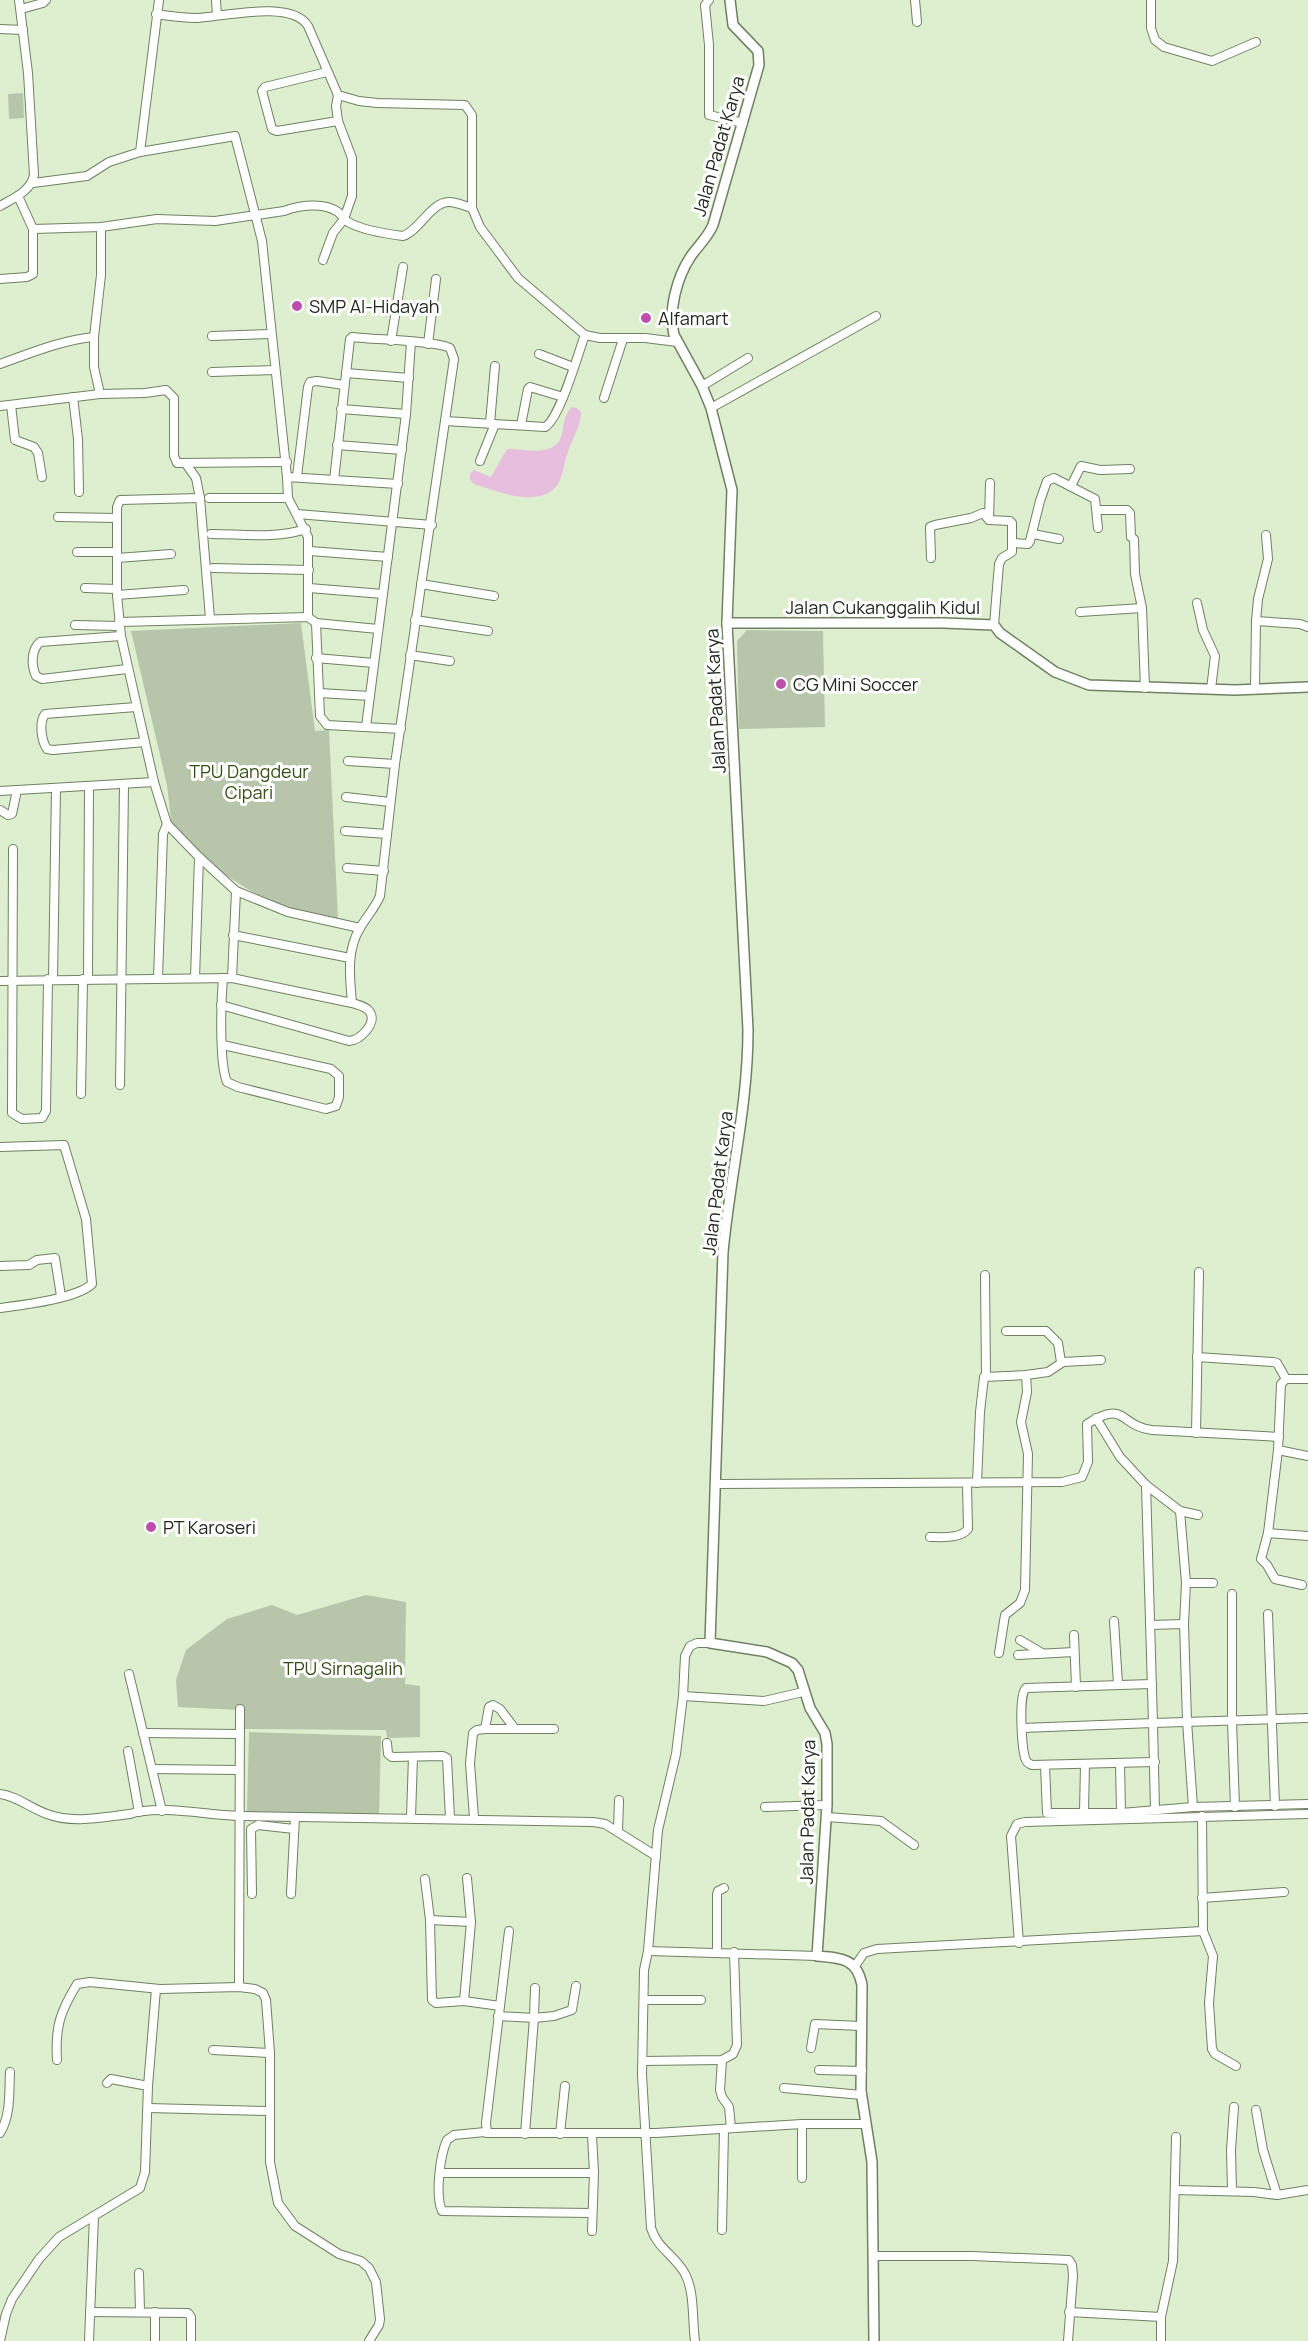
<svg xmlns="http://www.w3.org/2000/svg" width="1308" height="2341" viewBox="0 0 1308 2341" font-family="Manrope,sans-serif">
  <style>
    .green { fill: #b7c5ab }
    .water { fill: #e8bede }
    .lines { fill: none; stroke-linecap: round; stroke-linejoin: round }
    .minor-casing { stroke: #708163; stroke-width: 10 }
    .tertiary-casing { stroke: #708163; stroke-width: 12 }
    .minor { stroke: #fff; stroke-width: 8 }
    .tertiary { stroke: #fff; stroke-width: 9 }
    .poi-dot { fill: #bd4eab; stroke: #fff; stroke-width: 2 }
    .labels { text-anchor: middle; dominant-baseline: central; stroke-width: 6; stroke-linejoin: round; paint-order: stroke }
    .street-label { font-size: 18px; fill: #21281c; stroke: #fff }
    .poi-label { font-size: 18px; fill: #21281c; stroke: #fff; text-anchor: start }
    .park-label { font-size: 18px; fill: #334f13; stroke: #fff }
  </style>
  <rect width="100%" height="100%" fill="#ddefce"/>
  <g class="green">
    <path d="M23 93 24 118 9 119 8 94Z"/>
    <path d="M301 623 315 731 329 730 338 919 273 905 203 861 172 829 167 785 131 631Z"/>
    <path d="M747 630 823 631 825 727 739 729 737 641Z"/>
    <path d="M366 1595 406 1602 405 1684 420 1686V1737L387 1738 386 1730 241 1729V1710L178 1707 176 1680 186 1650 227 1619 272 1605 297 1615Z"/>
    <path d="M249 1732 381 1736 379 1816 247 1812Z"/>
  </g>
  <path class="water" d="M572 407 577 408 581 412C581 426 572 439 568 452 564 462 563 476 558 484 540 510 497 491 474 484L470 479V474L474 470 491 477 507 449C526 449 556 458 562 434 564 424 564 415 572 407Z"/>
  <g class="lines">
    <g class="minor-casing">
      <g id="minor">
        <path d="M216 0 217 15"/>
        <path d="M709 0 705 5 709 45V115L743 123"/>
        <path d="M915 0 917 22"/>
        <path d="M1151 0V28L1155 40 1164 47 1212 61 1256 42"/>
        <path d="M21 9 43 3 46 0"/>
        <path d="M156 14C169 16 184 18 198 18 225 16 292 0 308 26L338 95 359 101 377 103 465 105 472 115V208L480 227 518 278 585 335 600 338H645L677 342"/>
        <path d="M0 29 23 30"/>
        <path d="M327 72 265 87 262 91 272 129 277 131 338 121"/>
        <path d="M140 152 159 0"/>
        <path d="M33 183 87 176 109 162 140 152 235 136 262 241 287 477"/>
        <path d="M18 196 33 229 101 227 157 219 215 221 284 211C299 205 324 202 338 212 342 215 344 219 348 222 362 230 387 234 403 236 419 231 431 202 449 202 456 202 465 206 472 208"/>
        <path d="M0 206C14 198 31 191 34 175L28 73 19 0"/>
        <path d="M323 260 333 233 344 219 352 196V158L338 121 336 106 338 95"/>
        <path d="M0 279 27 277 33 274V229"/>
        <path d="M212 336 271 334"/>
        <path d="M391 341 403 267"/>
        <path d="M428 344 436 279"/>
        <path d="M539 354 573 367"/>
        <path d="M0 364C31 353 62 340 94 337"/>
        <path d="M212 372 274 370"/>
        <path d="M346 373 409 378"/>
        <path d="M702 386 748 358"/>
        <path d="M100 394 94 367V337L101 275V227"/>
        <path d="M73 397 78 439 79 492"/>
        <path d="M604 398 623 339"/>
        <path d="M11 405 15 440 34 447 38 453 42 477"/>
        <path d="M0 406 100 394 145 393 166 390 174 398V456L177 463 287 462"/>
        <path d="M711 408 876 316"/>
        <path d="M341 409 406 414"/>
        <path d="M445 421 545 427C560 419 578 353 585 335"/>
        <path d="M490 423 495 366"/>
        <path d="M521 425 528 389 530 387 563 397"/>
        <path d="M337 445 402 450"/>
        <path d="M480 461 495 424"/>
        <path d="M186 464 196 478 200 498 210 618"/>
        <path d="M297 476 308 387 310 382 317 381 344 385"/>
        <path d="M334 480 350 339 352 337C375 340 433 340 450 348L454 359 395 764 380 896C375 908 367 916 360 928 346 951 350 978 352 1003"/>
        <path d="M1071 486 1081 466 1100 470 1130 469"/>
        <path d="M200 498 120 500 117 507V595L121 636 154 782 167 824 199 857 236 891 288 912 360 928"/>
        <path d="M209 498H288"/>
        <path d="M1097 510H1127L1130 513 1131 537 1134 539 1135 574 1142 608 1145 688"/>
        <path d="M297 514 432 525"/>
        <path d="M58 517 117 518"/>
        <path d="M989 520 990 483"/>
        <path d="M211 534C242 534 276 539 306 529"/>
        <path d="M1033 534 1059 539"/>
        <path d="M1013 543 1028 544 1030 541 1040 501 1047 481 1054 478 1095 499 1098 528"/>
        <path d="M310 551 388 557"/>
        <path d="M77 552H117"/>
        <path d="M117 558 171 554"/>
        <path d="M931 558 930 527 935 525 971 518 983 513 989 520 1010 521 1012 523V552L1002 558 999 564 994 625"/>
        <path d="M213 568 309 570"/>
        <path d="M421 584 494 596"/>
        <path d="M85 588 117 589"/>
        <path d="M309 588 383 594"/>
        <path d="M117 595 184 590"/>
        <path d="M1197 603 1203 630 1215 656 1211 689"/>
        <path d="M1080 612 1142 608"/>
        <path d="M308 617V537L288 498 287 477 398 484"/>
        <path d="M415 620 488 631"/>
        <path d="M1256 621 1300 624 1308 627"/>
        <path d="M119 622 308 617 316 623 320 716 327 725 401 729"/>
        <path d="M316 623 378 629"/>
        <path d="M75 625 119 626"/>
        <path d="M121 636 40 642C31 650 31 665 36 676L42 679 127 669"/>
        <path d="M410 655 450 661"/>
        <path d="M316 658 374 663"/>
        <path d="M1255 689 1256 621 1258 599 1268 559 1266 535"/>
        <path d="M319 693 370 696"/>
        <path d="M136 707 45 714C39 722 41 740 47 749L53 750 145 742"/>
        <path d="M366 727 406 414 411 342"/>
        <path d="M348 761 395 764"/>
        <path d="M0 791 154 782"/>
        <path d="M346 797 390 802"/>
        <path d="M0 810 8 815 12 814 17 790"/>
        <path d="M345 831 387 834"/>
        <path d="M13 849 12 1113 22 1119 42 1118 46 1111 48 979"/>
        <path d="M347 868 384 871"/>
        <path d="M233 935 350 958"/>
        <path d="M88 978 89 786"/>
        <path d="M158 978 163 834 167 824"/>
        <path d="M195 978 199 857"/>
        <path d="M232 978 236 891"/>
        <path d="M53 979 56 788"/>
        <path d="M0 981 232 978 352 1003C358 1005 366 1006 370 1012 377 1024 360 1040 349 1041L221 1005"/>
        <path d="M223 1045 331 1069 339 1076V1097L336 1106 326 1109 238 1087 227 1082C219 1063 221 1001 223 978"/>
        <path d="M120 1085 124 785"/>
        <path d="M81 1094 83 979"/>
        <path d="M0 1147 64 1145 86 1219 92 1284C76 1299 22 1305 0 1308"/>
        <path d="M0 1266 29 1265 37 1260 55 1258 61 1296"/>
        <path d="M985 1275 986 1376"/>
        <path d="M1006 1331H1046L1058 1343 1061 1362"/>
        <path d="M1197 1357 1273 1362 1277 1363 1286 1379"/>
        <path d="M1096 1418 1120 1457 1146 1485 1180 1511 1198 1515"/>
        <path d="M1196 1433 1199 1272"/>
        <path d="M1278 1450 1308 1456"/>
        <path d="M977 1483 980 1412 984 1377 1026 1375 1048 1372 1063 1362 1101 1360"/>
        <path d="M715 1484 1062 1482 1082 1477 1088 1462 1087 1424C1126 1399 1119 1426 1152 1430L1279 1437"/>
        <path d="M1146 1485 1153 1723 1308 1718"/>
        <path d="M1180 1511 1186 1583 1184 1624 1187 1721 1193 1807"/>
        <path d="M1268 1533 1308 1536"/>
        <path d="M930 1537C942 1537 960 1539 968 1529L967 1484"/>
        <path d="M1186 1583H1213"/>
        <path d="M1302 1585 1275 1579 1267 1565 1261 1559 1268 1533 1278 1450 1281 1384 1286 1379H1308"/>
        <path d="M1232 1594V1721L1235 1807"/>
        <path d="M1268 1614 1275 1806"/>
        <path d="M1114 1621 1118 1684"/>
        <path d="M1150 1625 1184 1624"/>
        <path d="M1074 1635 1076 1687"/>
        <path d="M1020 1640 1042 1653"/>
        <path d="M999 1653 1005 1615 1020 1603 1025 1590 1028 1454 1021 1422 1027 1392 1026 1375"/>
        <path d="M1018 1655 1074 1652"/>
        <path d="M129 1674 162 1811"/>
        <path d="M1152 1684 1026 1688C1018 1695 1022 1747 1025 1758 1027 1763 1028 1763 1032 1765L1155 1762"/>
        <path d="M683 1696 764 1701 803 1692"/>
        <path d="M1022 1728 1153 1723 1155 1810"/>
        <path d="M485 1729 489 1707 493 1705 500 1709 515 1729"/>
        <path d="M143 1733 240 1734"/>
        <path d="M387 1743 388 1754 392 1757 443 1756 447 1758 450 1818"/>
        <path d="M128 1751 139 1812"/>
        <path d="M1120 1763 1121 1813"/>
        <path d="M1045 1765 1047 1813H1121L1193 1807 1308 1804"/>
        <path d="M152 1769 239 1770"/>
        <path d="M0 1794C17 1796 30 1808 47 1814 73 1824 103 1817 130 1814 160 1804 211 1816 243 1816 360 1818 477 1820 593 1822L605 1824 656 1856"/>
        <path d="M765 1807 827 1805"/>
        <path d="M1084 1813 1085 1764"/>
        <path d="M1202 1816 1203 1931 1213 1956 1209 2003 1212 2049 1215 2054 1236 2066"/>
        <path d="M411 1817 413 1757"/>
        <path d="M827 1817 881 1821 914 1845"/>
        <path d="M474 1818 470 1763 473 1733 477 1730 485 1729H554"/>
        <path d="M618 1831 619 1800"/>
        <path d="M467 1878 471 1922"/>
        <path d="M425 1879 430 1920 432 2000 436 2003 464 2001 500 2006 486 2123 487 2133H656L802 2124H866"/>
        <path d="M252 1894 251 1829 258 1825 294 1829"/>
        <path d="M291 1894 295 1817"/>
        <path d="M1202 1898 1284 1892"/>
        <path d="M430 1920 471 1922 464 2001"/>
        <path d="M1019 1943 1011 1836 1017 1824 1025 1822 1308 1814"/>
        <path d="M648 1951 817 1956"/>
        <path d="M717 1952V1894L718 1891 724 1888"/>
        <path d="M855 1966 864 1953 877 1949 1203 1931"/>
        <path d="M239 1987 240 1709"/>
        <path d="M535 1988 534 2018 554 2016 572 2010 576 1986"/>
        <path d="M644 2000H701"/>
        <path d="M500 2006 509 1931"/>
        <path d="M498 2016 534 2018 525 2134"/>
        <path d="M811 2048 815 2024 861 2026"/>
        <path d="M213 2050 270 2053"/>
        <path d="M57 2060C55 2027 60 2012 77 1984L90 1982 160 1989 239 1987 255 1989 263 1993 266 2000 270 2053V2162L278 2203 295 2226 339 2254 361 2261 369 2268 376 2282 380 2319 379 2325 369 2341"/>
        <path d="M722 2060 720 2090 722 2097 729 2107 731 2128"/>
        <path d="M643 2061 722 2060 733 2054 737 2045 734 1952"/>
        <path d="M819 2070 862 2071"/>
        <path d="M107 2083 111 2079 148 2086"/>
        <path d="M784 2088 862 2095"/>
        <path d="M148 2108 269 2111"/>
        <path d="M1256 2110 1263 2150 1277 2195"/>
        <path d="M802 2124V2178"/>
        <path d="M485 2132 454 2135 447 2140C440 2155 435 2195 442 2211L592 2213"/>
        <path d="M0 2133C11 2116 9 2091 10 2072"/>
        <path d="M560 2134 565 2086"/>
        <path d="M592 2135 594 2173 592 2231"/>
        <path d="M440 2173H594"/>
        <path d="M1175 2190 1254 2192 1277 2195 1308 2190"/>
        <path d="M1232 2191 1231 2150 1234 2107"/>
        <path d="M722 2230 724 2129"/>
        <path d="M873 2256H972L1069 2260 1072 2265 1073 2276 1068 2341"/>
        <path d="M139 2273 140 2311"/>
        <path d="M90 2312 188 2313 191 2317V2341"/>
        <path d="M1069 2312 1161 2317"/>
        <path d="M0 2341 6 2314 12 2299 39 2259 59 2237 140 2188 145 2172 148 2086 156 1989"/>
        <path d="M89 2341 94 2216"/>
        <path d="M155 2341V2312"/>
        <path d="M695 2341C692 2320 695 2290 684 2272 674 2255 657 2248 651 2228L642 2075 644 1970 648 1951 658 1830 676 1754 683 1696 685 1656 690 1646 697 1643H710"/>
        <path d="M1161 2341V2317L1173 2261 1176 2137"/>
      </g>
    </g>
    <g class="tertiary-casing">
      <g id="tertiary">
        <path d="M730 0 733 25 758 51 759 65 713 225C708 237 698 246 691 256 677 277 668 310 674 335L702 386 711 408 732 490 727 623 748 1030C748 1105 730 1177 723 1252L710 1643 767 1652 792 1663 798 1670 810 1708 825 1733 827 1744V1805L817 1956C841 1958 857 1958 862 1985L861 2091 872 2162 874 2341"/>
        <path d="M727 623H943L994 625 1000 633 1055 672 1089 685 1235 690 1308 687"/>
      </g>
    </g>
    <use href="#minor" class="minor"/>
    <use href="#tertiary" class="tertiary"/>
  </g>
  <g class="poi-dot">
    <circle cx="297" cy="306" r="6"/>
    <circle cx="646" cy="318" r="6"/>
    <circle cx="781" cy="684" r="6"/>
    <circle cx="151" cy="1527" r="6"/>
  </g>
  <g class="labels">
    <g class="street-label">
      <text transform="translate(718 146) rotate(-74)">Jalan Padat Karya</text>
      <text x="883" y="607">Jalan Cukanggalih Kidul</text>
      <text transform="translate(715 701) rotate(-93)">Jalan Padat Karya</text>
      <text transform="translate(717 1183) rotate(-83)">Jalan Padat Karya</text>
      <text transform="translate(807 1812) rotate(-89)">Jalan Padat Karya</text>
    </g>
    <g class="poi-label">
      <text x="309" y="306">SMP Al-Hidayah</text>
      <text x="658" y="318">Alfamart</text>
      <text x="793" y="684">CG Mini Soccer</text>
      <text x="163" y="1527">PT Karoseri</text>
    </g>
    <g class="park-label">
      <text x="249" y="771">TPU Dangdeur<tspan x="249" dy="21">Cipari</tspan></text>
      <text x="343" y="1668">TPU Sirnagalih</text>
    </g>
  </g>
</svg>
